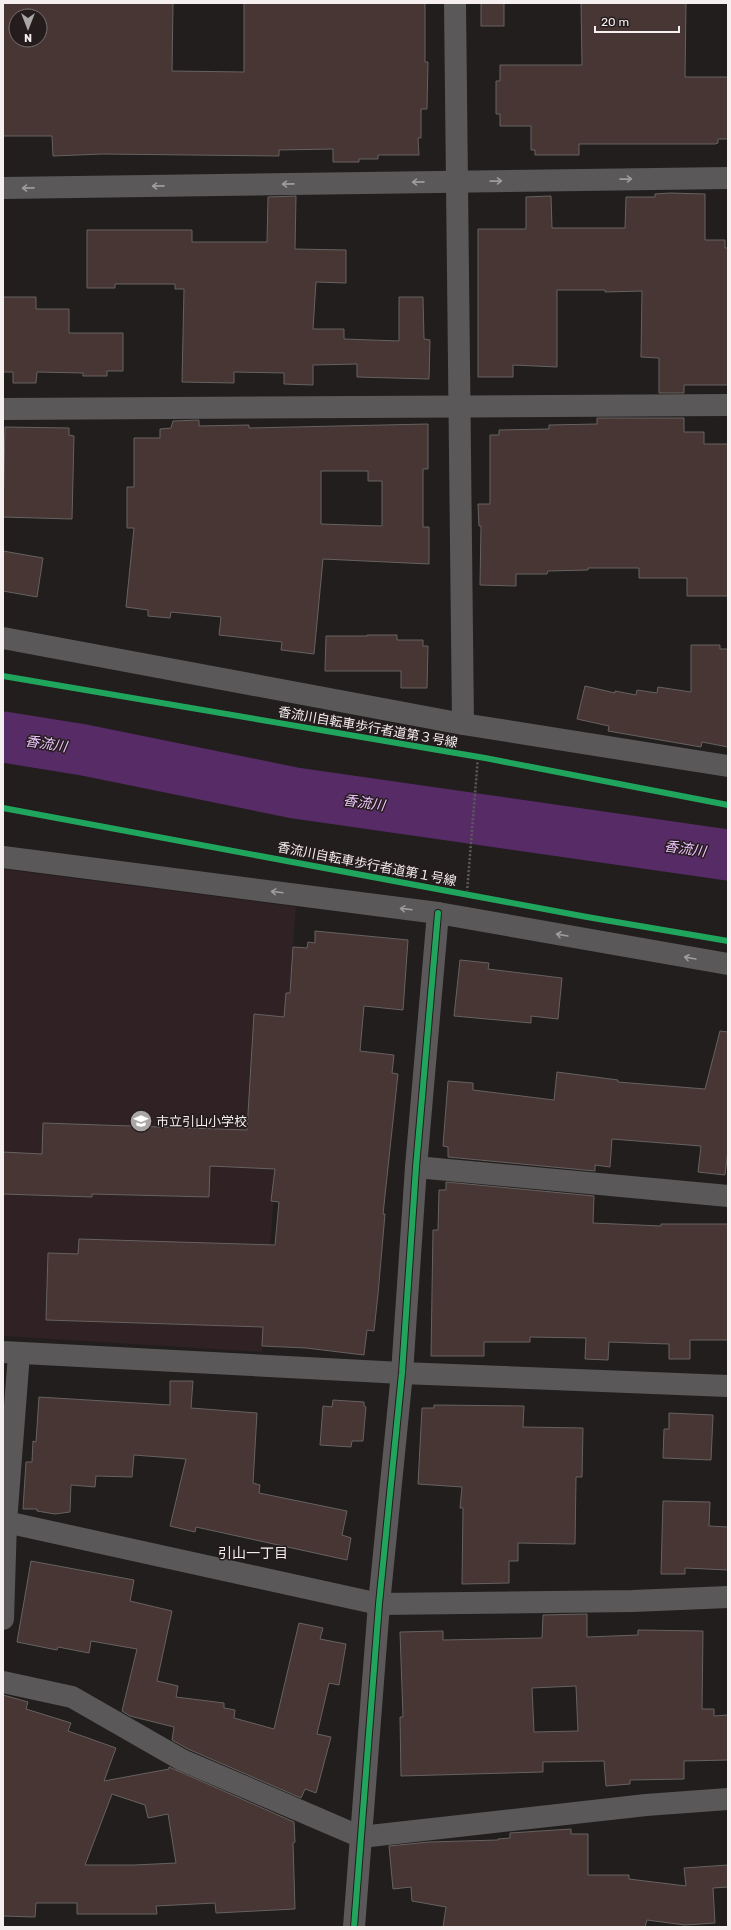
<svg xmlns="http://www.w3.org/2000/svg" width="731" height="1930" viewBox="0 0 731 1930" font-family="Rubik,'Noto Sans JP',sans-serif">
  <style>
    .built { fill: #2f2124 }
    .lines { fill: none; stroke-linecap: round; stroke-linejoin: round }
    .river { stroke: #572b66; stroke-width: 51 }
    .building { fill: #473633; stroke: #666261; fill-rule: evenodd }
    .path { stroke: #5b5a5a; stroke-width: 2.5; stroke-dasharray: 2 2; stroke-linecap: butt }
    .minor { stroke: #5a5859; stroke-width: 22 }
    .cycleway-casing { stroke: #241c1d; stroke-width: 8 }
    .cycleway { stroke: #20a55d; stroke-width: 6 }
    .oneway { stroke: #a09c9d }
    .labels { text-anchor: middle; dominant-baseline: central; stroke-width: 3; stroke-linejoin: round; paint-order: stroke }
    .street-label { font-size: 13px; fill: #f5eff0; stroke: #241c1d }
    .poi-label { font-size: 13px; fill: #f5eff0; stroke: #241c1d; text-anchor: start }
    .water-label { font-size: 14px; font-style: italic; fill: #eec5fe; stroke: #241c1d }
    .neighbourhood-label { font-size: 14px; fill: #f5eff0; stroke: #241c1d }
  </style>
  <rect width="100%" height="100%" fill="#221e1e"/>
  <path class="built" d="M3 869 296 907 262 1352 3 1336Z"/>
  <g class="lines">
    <path class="river" d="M3 737 84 750 295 793 728 855"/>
  </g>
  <g class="building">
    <path d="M3 3H173L172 71 244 72V3H425V62H428L427 109H421V138H418L419 155H378V159H359V162H333V149L279 150V156L102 154 53 156 52 136H3ZM16 16H40V40H16Z"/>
    <rect x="481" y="3" width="23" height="23"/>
    <path d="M581 3H686L685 77H728V139H718V143L715 144H579V155H535V150H531V126H500V114H496V81H500V65H582Z"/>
    <path d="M670 193 705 194V240H725V248H728V385H684V393H659V358L641 357 642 291 605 292V290H557V367L513 365V377H478V229H526V197L551 196 552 228H625L626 197H655V194Z"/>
    <path d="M296 196 295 249 346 250V283L316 282 313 329H344V339L399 341V297H423L424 339 430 340 429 379 357 377V364L313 365V385L284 384V373L234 372V383L182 382 184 289H175V284H115V288H87V230H192V242H267L268 197Z"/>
    <path d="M3 297H36V309H69V333H123V371H107V376H83V373L37 372 36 383H13V372H3Z"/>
    <path d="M597 418H684V432H704V444H728V596H687V578H639V568H588V570L548 571 547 574H516V586L480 585 481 526H479L478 504H490V435H499V430L549 429V425L597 424Z"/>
    <path d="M199 420V426L249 425V428L428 424V469H423V527H429V564L323 559 314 654 281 650 282 642 219 635 221 617 171 612 170 618 148 616V610L126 607 134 528H127V487H134V438H160V429L171 428 173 421ZM321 471H368V481H382V526L321 524Z"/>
    <path d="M5 427 69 428V435L74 436 72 519 3 517Z"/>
    <path d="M3 551 43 558 37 597 3 591Z"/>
    <path d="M367 635H397V640H423V646H428L427 688H401V671H325L326 636H367Z"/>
    <path d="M691 645H720V649H728V747L702 742 701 747 608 731 609 726 577 719 585 686 615 693V691L636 695 637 690 657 693 658 687 691 692Z"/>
    <path d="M315 931 408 940 403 1010 364 1006 360 1051 394 1055 392 1073 398 1074 383 1214H385L378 1294 374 1331 367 1330 364 1355 306 1348 262 1346 263 1327 46 1320 48 1253 78 1254 79 1239 275 1245 279 1202 271 1201 275 1169 210 1166 209 1197 92 1194V1197L3 1194V1152L42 1154 43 1123 247 1130 254 1014 284 1017 286 993H290L293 947 307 948 308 942 315 943Z"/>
    <path d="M460 960 489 963 488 969 562 978 558 1019 531 1016V1023L454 1016Z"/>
    <path d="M720 1031 728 1032V1150L725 1175 698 1172 701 1146 637 1141 612 1139 610 1167 595 1165V1171L448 1157V1147L443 1146 448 1081 473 1083V1090L554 1100 557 1072 618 1080V1082L705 1089Z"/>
    <path d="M446 1182 594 1196 593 1223 661 1226V1224H728V1340H690V1359H669V1344L609 1342 608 1360 585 1359 586 1338 530 1337V1342H484V1356H431L433 1230H438L439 1190H446Z"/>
    <path d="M170 1381H193L191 1408 257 1413 253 1483 260 1485 259 1493 347 1511 342 1535 351 1538 347 1560 196 1527 195 1532 170 1526 186 1459 134 1455 132 1477 96 1476 95 1487 71 1485 70 1512 55 1514 37 1511V1509H23L26 1462H32L33 1441 36 1442 39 1397 170 1405Z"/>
    <path d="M333 1400 364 1402V1406L366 1407 363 1441H352L351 1447 320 1445 323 1406 332 1407Z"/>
    <path d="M434 1405 524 1406 523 1427 583 1428 582 1477H576L575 1544 518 1543V1561H509V1583L462 1584 463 1508H460L462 1487 418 1484 422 1408H434Z"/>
    <path d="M669 1413 713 1415 711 1460 663 1458 664 1429H669Z"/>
    <path d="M663 1501 710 1502 709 1526 728 1527V1570L685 1568V1574H661Z"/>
    <path d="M31 1561 134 1580 130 1601 172 1611 157 1681 178 1686 176 1697 224 1703V1708L235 1710 234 1718 274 1729 299 1623 323 1628 320 1639 346 1644 339 1685 329 1683 317 1734 331 1737 316 1793 305 1789 301 1798 188 1749 172 1740 174 1727 130 1716 122 1711 137 1649 91 1641 89 1653 58 1647 57 1650 17 1642Z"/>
    <path d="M587 1614V1637L638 1635V1630L703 1631 702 1709H714V1716L728 1715V1760L684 1761V1779L630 1780V1784L606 1786 604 1761 543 1762V1772L401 1776 400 1717H403L400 1632 443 1631V1640L542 1638 543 1615ZM576 1686 578 1731 534 1732 532 1688Z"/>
    <path d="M3 1695 28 1702 26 1709 71 1723 68 1731 116 1748 104 1781 169 1769V1767L294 1822 295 1842 293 1843 295 1909 216 1913 215 1903 156 1906 157 1914H77V1903H36L35 1917 3 1916ZM112 1794 145 1805 148 1818 168 1814 176 1863 134 1865H85Z"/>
    <path d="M571 1829V1834H588V1875H629V1879L686 1886 684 1868 728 1865V1887L713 1888 715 1923 685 1925 647 1920 645 1927H443L446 1907 412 1901 411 1887 393 1889 389 1846 429 1842 498 1840V1839L510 1838V1833Z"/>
  </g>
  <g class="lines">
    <g class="path">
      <path d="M3 676 485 758 728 805"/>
      <path d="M3 808 375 877"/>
      <path d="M467 892 478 757"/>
    </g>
    <g class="minor">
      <path d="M455 3 463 724"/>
      <path d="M3 188 728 178"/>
      <path d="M3 409 728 405"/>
      <path d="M3 638 463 724 728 766"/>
      <path d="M3 857 438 913 728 964"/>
      <path d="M416 1167 728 1196"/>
      <path d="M3 1352 402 1373 728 1386"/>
      <path d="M6 1522 379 1604 633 1601 728 1597"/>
      <path d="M3 1619 6 1522 19 1354"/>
      <path d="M3 1682 72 1697 182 1760 361 1837 646 1805 728 1799"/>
      <path d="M354 1927 379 1604 402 1373 416 1167 438 913"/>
    </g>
    <g class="cycleway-casing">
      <g id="cycleway">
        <path d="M3 676 485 758 728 805"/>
        <path d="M3 808 587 917 728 941"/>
        <path d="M354 1927 379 1604 402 1373 416 1167 438 913"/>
      </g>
    </g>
    <use href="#cycleway" class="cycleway"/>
  </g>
  <defs><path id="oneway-shaft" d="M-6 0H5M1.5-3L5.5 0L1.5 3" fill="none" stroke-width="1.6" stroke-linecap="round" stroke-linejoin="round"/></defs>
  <g class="oneway">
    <use href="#oneway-shaft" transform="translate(626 179) rotate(-1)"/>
    <use href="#oneway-shaft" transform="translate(496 181) rotate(-1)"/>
    <use href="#oneway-shaft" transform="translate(418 182) rotate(179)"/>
    <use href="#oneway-shaft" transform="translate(288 184) rotate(179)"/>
    <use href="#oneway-shaft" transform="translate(158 186) rotate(179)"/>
    <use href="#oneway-shaft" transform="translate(28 188) rotate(179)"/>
    <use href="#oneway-shaft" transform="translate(277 892) rotate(-173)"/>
    <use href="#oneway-shaft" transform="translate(406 909) rotate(-173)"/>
    <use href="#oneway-shaft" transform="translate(562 935) rotate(-170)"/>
    <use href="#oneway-shaft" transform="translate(690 958) rotate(-170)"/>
  </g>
  <defs>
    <g id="school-disc" transform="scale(1.15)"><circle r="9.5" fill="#aba6a6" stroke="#241c1d"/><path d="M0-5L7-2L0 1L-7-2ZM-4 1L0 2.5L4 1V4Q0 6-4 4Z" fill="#fff"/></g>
  </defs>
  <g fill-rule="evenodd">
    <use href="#school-disc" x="141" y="1121"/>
  </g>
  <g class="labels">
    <g class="street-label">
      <text transform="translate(368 727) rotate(10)">香流川自転車歩行者道第３号線</text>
      <text transform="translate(367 864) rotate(11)">香流川自転車歩行者道第１号線</text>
    </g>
    <g class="poi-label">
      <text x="156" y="1121">市立引山小学校</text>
    </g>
    <g class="water-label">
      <text transform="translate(46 744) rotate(9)">香流川</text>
      <text transform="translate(364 803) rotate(8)">香流川</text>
      <text transform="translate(685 849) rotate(8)">香流川</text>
    </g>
    <g class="neighbourhood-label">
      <text x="253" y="1553">引山一丁目</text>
    </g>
  </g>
  <rect width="731" height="1930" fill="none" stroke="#f5eff0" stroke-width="8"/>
  <g transform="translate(28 28) rotate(180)"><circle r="19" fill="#241c1d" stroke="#787071"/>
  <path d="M0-3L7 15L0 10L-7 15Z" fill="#aba6a6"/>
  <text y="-6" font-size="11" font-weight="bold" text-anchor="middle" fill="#f5eff0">N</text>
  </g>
  <path d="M595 26v6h84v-6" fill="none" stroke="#f5eff0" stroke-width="2"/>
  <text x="601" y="26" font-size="12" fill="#f5eff0" stroke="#241c1d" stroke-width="3" paint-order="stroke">20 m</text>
</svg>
